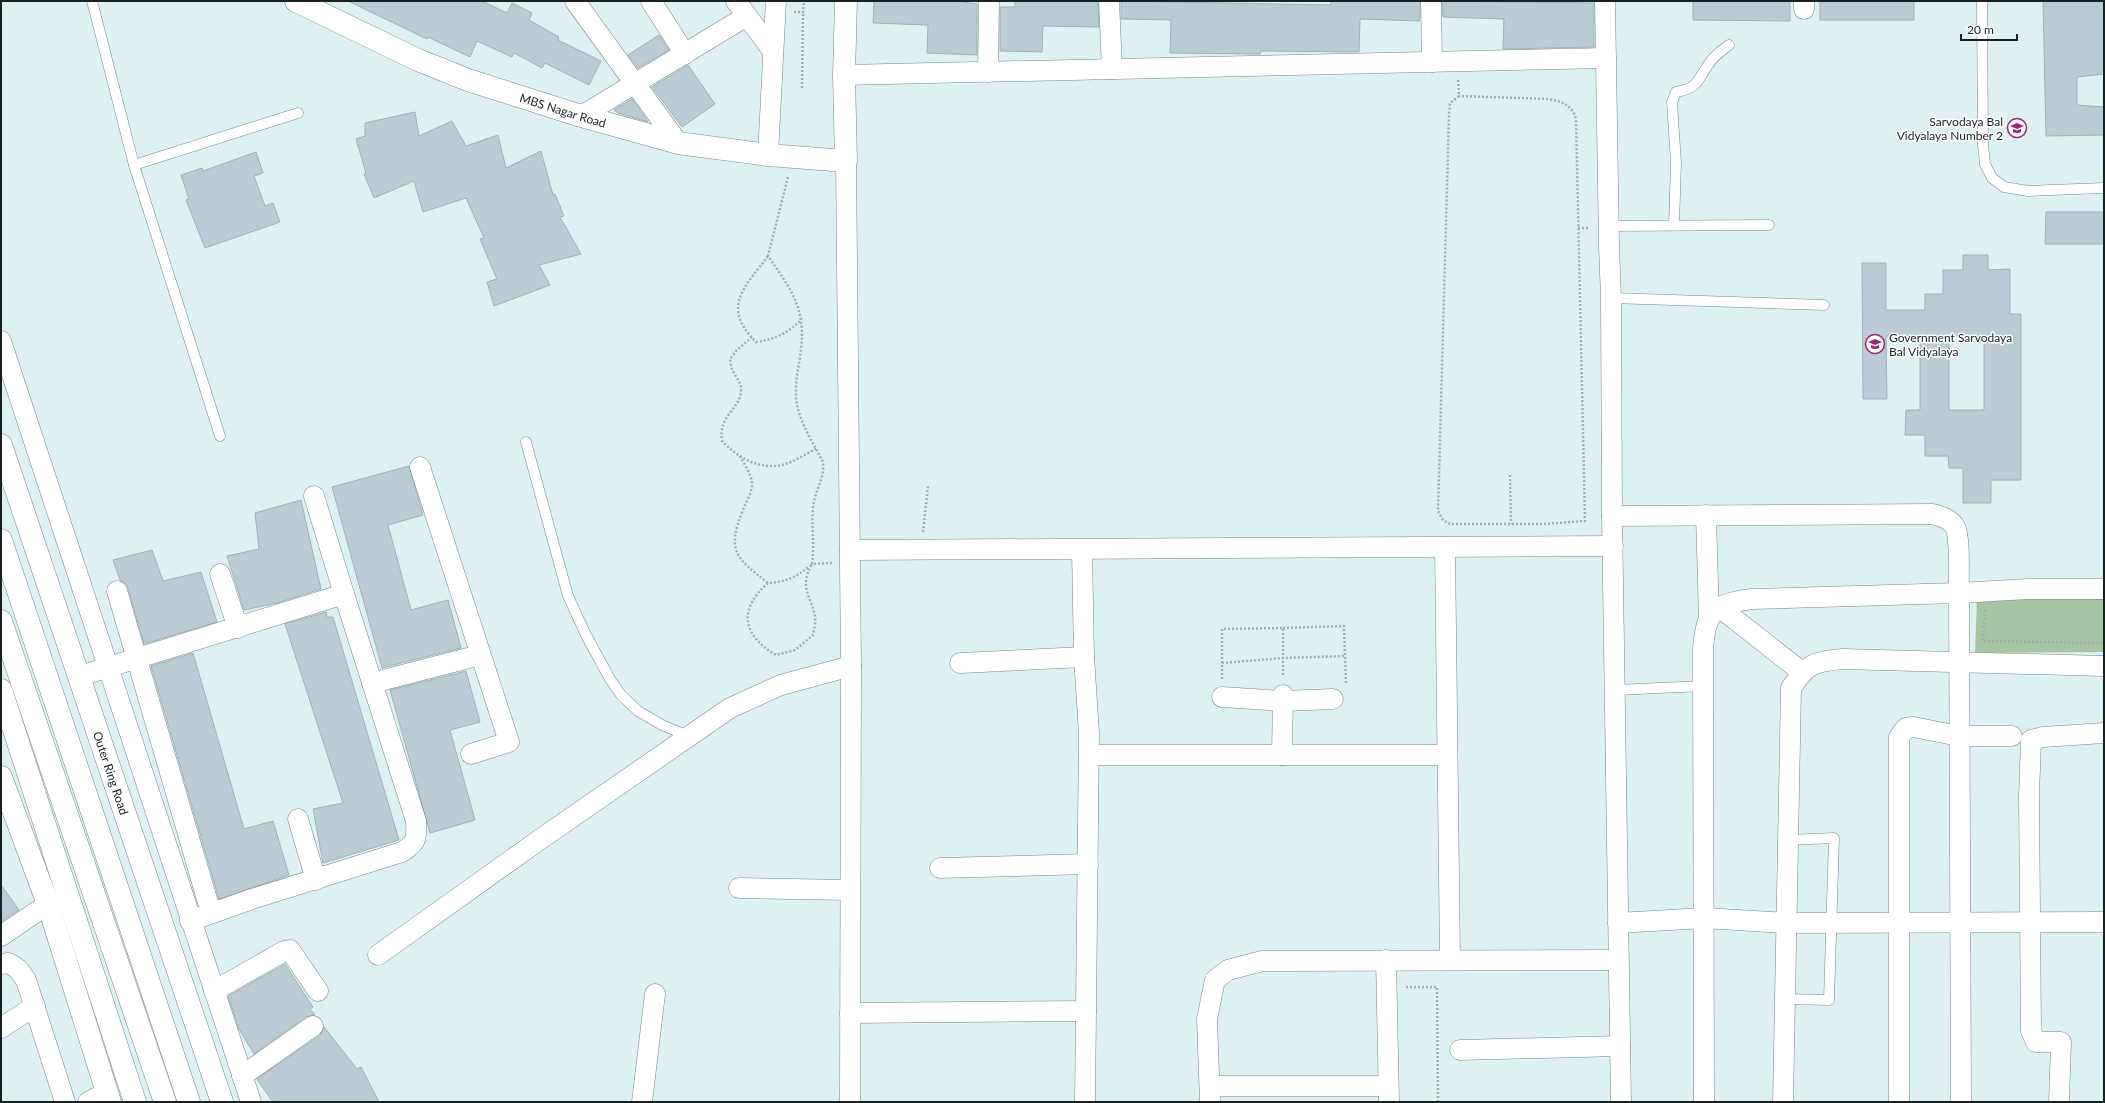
<svg xmlns="http://www.w3.org/2000/svg" width="2105" height="1103" viewBox="0 0 2105 1103" font-family="Lato,sans-serif">
  <style>
    .green { fill: #a6c5a2 }
    .building { fill: #bbcbd3; stroke: #a0b0b7; fill-rule: evenodd }
    .lines { fill: none; stroke-linecap: round; stroke-linejoin: round }
    .service-casing { stroke: #758687; stroke-width: 11 }
    .minor-casing { stroke: #758687; stroke-width: 21 }
    .tertiary-casing { stroke: #758687; stroke-width: 23 }
    .primary-casing { stroke: #758687; stroke-width: 23 }
    .path { stroke: #9fafaf; stroke-width: 2.5; stroke-dasharray: 2 2; stroke-linecap: butt }
    .service { stroke: #fff; stroke-width: 10 }
    .minor { stroke: #fff; stroke-width: 20 }
    .tertiary { stroke: #fff; stroke-width: 22 }
    .primary { stroke: #fff; stroke-width: 22 }
    .labels { text-anchor: middle; dominant-baseline: central; stroke-width: 3; stroke-linejoin: round; paint-order: stroke }
    .street-label { font-size: 12px; fill: #192020; stroke: #fff }
    .poi-label { font-size: 12px; fill: #192020; stroke: #fff; text-anchor: end }
  </style>
  <rect width="100%" height="100%" fill="#def1f2"/>
  <path class="green" d="M2104 597V652L1975 653 1977 599Z"/>
  <g class="building">
    <path d="M348 1H482L507 13 512 3 532 13 529 20 559 37 558 40 601 61 589 85 545 63 542 68 514 53 512 57 477 41 470 57 428 37 427 39Z"/>
    <path d="M874 1H956L977 4V55L927 53 928 25 873 23Z"/>
    <path d="M1015 1H1098L1099 27 1043 26 1042 52 1000 51V7H1015Z"/>
    <path d="M1121 1 1331 5V1H1420V17L1419 21 1360 19 1359 52 1261 51 1260 54 1170 53 1171 20 1121 19Z"/>
    <path d="M1442 1 1594 3V47L1503 49 1504 19 1443 17Z"/>
    <path d="M1693 1H1790V21L1693 20Z"/>
    <rect x="1820" y="1" width="94" height="19"/>
    <path d="M2043 1H2104V74L2077 77V105L2104 107V135L2046 136Z"/>
    <path d="M659 35 669 50 638 68 628 55Z"/>
    <path d="M688 65 715 104 682 127 652 87Z"/>
    <path d="M632 99 648 122 618 113 614 110Z"/>
    <path d="M415 112 419 136 452 121 466 146 498 135 506 168 541 151 553 195 555 194 564 216 560 217 581 254 539 265 550 285 494 306 487 282 497 279 480 239 484 238 466 198 423 212 414 181 374 198 364 174 366 173 356 139 365 136V123Z"/>
    <path d="M256 152 263 173 254 176 255 179 265 206 273 203 280 222 205 248 186 200 189 199 181 175 202 168 203 171Z"/>
    <path d="M2046 212H2104V244H2045Z"/>
    <path d="M1963 255H1988V270L2010 269V314H2021V480H1991V503H1963V468H1949L1948 456H1925V435H1905L1906 410H1920V336H1886L1887 399H1863L1862 263H1886V310H1925V294H1943V270H1963ZM1949 336H1984V410H1949Z"/>
    <path d="M409 466 423 515 388 525 411 610 448 600 461 648 382 668 332 487Z"/>
    <path d="M301 500 321 589 277 603 244 610 227 556 259 549 255 513Z"/>
    <path d="M152 550 163 581 201 572 217 622 144 644 128 588 125 583 120 580 113 560Z"/>
    <path d="M326 612 327 617H333L399 840 323 863 313 809 343 803 285 624Z"/>
    <path d="M193 653 244 829 273 821 289 875 219 899 151 666Z"/>
    <path d="M466 671 480 722 450 730 475 820 430 833 390 690Z"/>
    <path d="M1 885 19 910 1 922Z"/>
    <path d="M285 964 313 1007 310 1009 315 1015 306 1017 254 1054 239 1029 228 996Z"/>
    <path d="M324 1027 357 1069 361 1067 379 1102H273L257 1079 320 1035Z"/>
  </g>
  <g class="lines">
    <g class="service-casing">
      <g id="service">
        <path d="M92 1 134 165 220 436"/>
        <path d="M1982 1 1983 145 1985 164 1992 178 2004 187 2028 191 2104 188"/>
        <path d="M134 165 298 113"/>
        <path d="M1674 225 1676 163 1672 102 1676 92C1698 88 1697 81 1708 65 1713 56 1721 51 1729 45"/>
        <path d="M1608 226 1769 225"/>
        <path d="M1611 298 1824 305"/>
        <path d="M526 442 568 596 586 635 610 679 621 695 638 711 662 725 688 736"/>
        <path d="M1615 690 1703 686"/>
        <path d="M1785 999 1829 1000 1834 838 1788 840"/>
      </g>
    </g>
    <g class="minor-casing">
      <g id="minor">
        <path d="M575 1 678 143"/>
        <path d="M651 1 685 54"/>
        <path d="M736 1 772 50"/>
        <path d="M1109 1 1112 69"/>
        <path d="M1431 1 1432 62"/>
        <path d="M1605 1 1609 246 1611 298 1612 516 1621 1102"/>
        <path d="M1804 1V9"/>
        <path d="M988 72 989 1"/>
        <path d="M844 75 1606 58"/>
        <path d="M581 116 747 16"/>
        <path d="M768 155 776 1"/>
        <path d="M846 161 851 666 850 1102"/>
        <path d="M1 341 251 1102"/>
        <path d="M420 467 509 742 471 754"/>
        <path d="M314 496 344 594"/>
        <path d="M1706 515 1709 619"/>
        <path d="M1612 516 1933 514C1940 516 1951 519 1955 527 1961 539 1958 578 1959 593L1961 1102"/>
        <path d="M1445 547 1450 960"/>
        <path d="M850 550 1613 546"/>
        <path d="M1082 550 1084 657 1089 733 1085 1102"/>
        <path d="M220 574 238 628"/>
        <path d="M117 591 211 913"/>
        <path d="M1719 607 1802 672"/>
        <path d="M960 663 1084 657"/>
        <path d="M80 676 344 594 416 821C417 838 417 843 402 852L252 899 190 921"/>
        <path d="M372 683 480 655"/>
        <path d="M1222 697 1283 701 1333 699"/>
        <path d="M1089 755H1447"/>
        <path d="M1282 755 1283 695"/>
        <path d="M298 819 316 880"/>
        <path d="M940 868 1088 864"/>
        <path d="M739 888 850 890"/>
        <path d="M1618 923 1704 918 1786 923 2104 922"/>
        <path d="M1 936 48 904"/>
        <path d="M378 955 542 838 730 708 781 685 851 666"/>
        <path d="M1386 960 1389 1102"/>
        <path d="M1 964 9 963 18 969 26 980 65 1102"/>
        <path d="M214 991 284 951 290 950 318 991"/>
        <path d="M850 1013 1086 1011"/>
        <path d="M1 1028 35 1006"/>
        <path d="M1460 1050 1620 1046"/>
        <path d="M242 1076 313 1026"/>
        <path d="M1210 1086H1388"/>
        <path d="M88 1102 107 1092"/>
        <path d="M642 1102 655 994"/>
        <path d="M1210 1102 1207 1019 1215 980 1228 970 1262 961 1618 960"/>
        <path d="M1704 1102 1703 649C1706 610 1714 604 1752 599L1959 593 2028 589H2104"/>
        <path d="M1783 1102 1791 688C1808 663 1813 662 1842 659L2104 666"/>
        <path d="M1899 1102V737L1906 728 1913 727 1959 736H2012"/>
        <path d="M2059 1102 2061 1042H2036L2031 1031 2029 796 2031 740 2043 737 2104 733"/>
      </g>
    </g>
    <g class="tertiary-casing">
      <g id="tertiary">
        <path id="s1" d="M296 1 418 60 468 80 581 116 678 143 768 155 846 161 844 75 846 1"/>
        <path id="s2" d="M1 445 222 1102"/>
        <path d="M1 690 135 1102"/>
        <path d="M1 777 48 904 110 1102"/>
      </g>
    </g>
    <g class="primary-casing">
      <g id="primary">
        <path d="M1 540 189 1102"/>
        <path d="M1 621 165 1102"/>
      </g>
    </g>
    <g class="path">
      <path d="M794 12H803L804 1"/>
      <path d="M1458 80 1459 96 1450 103 1449 115 1438 511 1443 520 1450 524H1543L1585 521 1576 119C1572 105 1563 102 1549 99L1459 96"/>
      <path d="M802 88 803 12"/>
      <path d="M788 177 768 256C790 288 806 307 801 349 800 363 795 379 796 394 796 418 813 442 823 462 825 479 814 492 813 508 811 527 815 544 812 564L832 563"/>
      <path d="M1578 228H1590"/>
      <path d="M768 256C744 288 721 307 756 342 776 339 788 333 802 319"/>
      <path d="M752 337 736 351 730 359C731 363 731 368 733 371 736 378 742 383 741 391 740 410 718 415 722 441 737 457 759 470 782 465 794 462 805 454 816 449"/>
      <path d="M740 456C744 464 752 475 752 484 752 493 746 502 743 510 726 551 736 558 768 583 786 582 796 577 810 566"/>
      <path d="M1510 475 1511 524"/>
      <path d="M923 532 928 486"/>
      <path d="M768 583C738 609 742 635 776 655L795 650 813 635C814 630 816 622 815 616 810 594 799 587 812 564"/>
      <path d="M1985 610 1983 641 2104 643"/>
      <path d="M1283 628 1344 626 1346 684"/>
      <path d="M1222 663 1283 658 1345 656"/>
      <path d="M1222 679V629L1283 628V677"/>
      <path d="M1406 987H1437L1438 1102"/>
    </g>
    <use href="#service" class="service"/>
    <use href="#minor" class="minor"/>
    <use href="#tertiary" class="tertiary"/>
    <use href="#primary" class="primary"/>
  </g>
  <defs>
    <g id="school-ring" transform="scale(1)"><circle r="9.5" fill="#fff" stroke="#9c2178" stroke-width="1.5"/><path d="M0-5L7-2L0 1L-7-2ZM-4 1L0 2.5L4 1V4Q0 6-4 4Z" fill="#9c2178"/></g>
  </defs>
  <g fill-rule="evenodd">
    <use href="#school-ring" x="2017" y="128"/>
    <use href="#school-ring" x="1875" y="344"/>
  </g>
  <g class="labels">
    <g class="street-label">
      <text stroke="none"><textPath href="#s1" startOffset="289">MBS Nagar Road</textPath></text>
      <text stroke="none"><textPath href="#s2" startOffset="346">Outer Ring Road</textPath></text>
    </g>
    <g class="poi-label">
      <text x="2003" y="121">Sarvodaya Bal<tspan x="2003" dy="14">Vidyalaya Number 2</tspan></text>
      <text x="1889" y="337" text-anchor="start">Government Sarvodaya<tspan x="1889" dy="14">Bal Vidyalaya</tspan></text>
    </g>
  </g>
  <rect width="2105" height="1103" fill="none" stroke="#192020" stroke-width="4"/>
  <path d="M1961 34v6h56v-6" fill="none" stroke="#192020" stroke-width="2"/>
  <text x="1967" y="34" font-size="12" fill="#192020" stroke="#ffffff" stroke-width="3" paint-order="stroke">20 m</text>
</svg>
